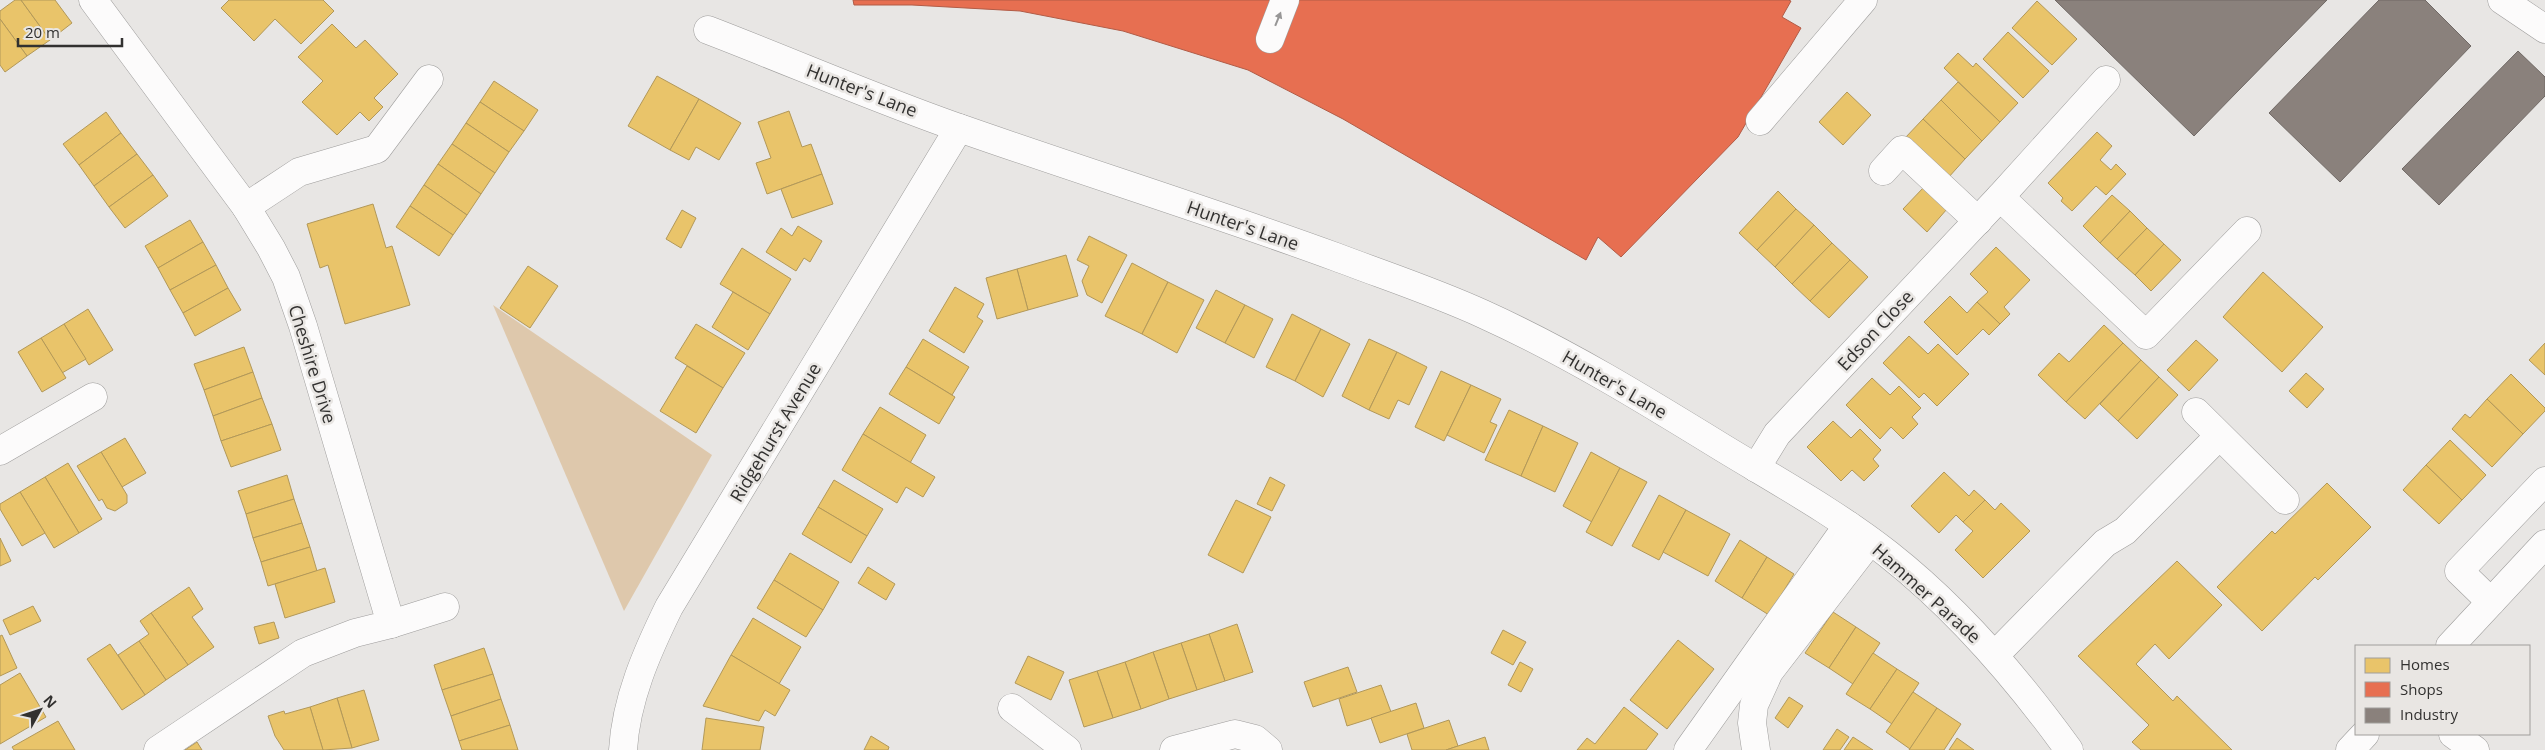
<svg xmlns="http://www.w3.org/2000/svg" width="2545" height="750" viewBox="0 0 2545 750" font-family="'Open Sans',sans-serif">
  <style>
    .green { fill: #dec8ac }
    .homes { fill: #e9c46a; stroke: #b29859 }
    .shops { fill: #e76f51; stroke: #b15c47 }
    .industry { fill: #8a817c; stroke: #706965 }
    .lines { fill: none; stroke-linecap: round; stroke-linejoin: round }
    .minor-casing { stroke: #9e9d9c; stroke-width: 29 }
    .minor { stroke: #fcfbfb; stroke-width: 28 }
    .oneway { fill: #979696 }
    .labels { text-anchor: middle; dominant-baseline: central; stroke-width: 5; stroke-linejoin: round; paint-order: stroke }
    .street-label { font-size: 18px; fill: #323130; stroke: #e9e6e3 }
  </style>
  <rect width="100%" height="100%" fill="#e8e6e4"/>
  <path class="green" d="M493 305 712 455 624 611Z"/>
  <g class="homes">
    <path d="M15 0H21L50 40 27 56 0 19V11Z"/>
    <path d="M21 0H55L72 23 50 40Z"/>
    <path d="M229 0H323L334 11 301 44 275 19 254 41 221 8Z"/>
    <path d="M2037 1 2077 39 2052 65 2012 28Z"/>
    <path d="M0 19 27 56 5 72 0 65Z"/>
    <path d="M332 24 356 48 365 40 398 74 374 98 383 107 369 121 360 112 337 135 302 102 323 81 298 57Z"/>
    <path d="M2008 32 2049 71 2023 98 1983 59Z"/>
    <path d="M1958 53 1973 67 1976 63 2018 103 2000 122 1944 68Z"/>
    <path d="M657 76 699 99 670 150 628 126Z"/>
    <path d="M494 81 538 110 524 131 480 102Z"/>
    <path d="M1958 82 2000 122 1982 141 1941 100Z"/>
    <path d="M1847 92 1871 115 1843 145 1819 122Z"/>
    <path d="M699 99 741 123 719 160 696 147 689 160 670 150Z"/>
    <path d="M1941 100 1982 141 1965 159 1923 119Z"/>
    <path d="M480 102 524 131 509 152 466 123Z"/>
    <path d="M789 111 802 147 811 144 822 174 767 194 756 163 771 158 758 122Z"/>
    <path d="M106 112 121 133 79 165 63 144Z"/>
    <path d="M1923 119 1965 159 1948 178 1905 138Z"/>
    <path d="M466 123 509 152 495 173 452 144Z"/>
    <path d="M2097 132 2112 146 2100 160 2111 170 2116 164 2126 174 2106 195 2096 186 2072 211 2061 201 2063 198 2048 183Z"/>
    <path d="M121 133 137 154 94 186 79 165Z"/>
    <path d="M452 144 495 173 481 194 438 164Z"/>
    <path d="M137 154 153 175 109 207 94 186Z"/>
    <path d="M438 164 481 194 467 215 424 185Z"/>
    <path d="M822 174 833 204 792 218 781 189Z"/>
    <path d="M153 175 168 196 125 228 109 207Z"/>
    <path d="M424 185 467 215 453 235 410 206Z"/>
    <path d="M1924 187 1947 209 1927 232 1903 209Z"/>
    <path d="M1778 191 1796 209 1757 250 1739 233Z"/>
    <path d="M2112 195 2130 211 2100 243 2083 226Z"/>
    <path d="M373 204 386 248 392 246 410 305 345 324 328 265 320 268 307 224Z"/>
    <path d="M410 206 453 235 439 256 396 227Z"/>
    <path d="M1796 209 1814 225 1775 267 1757 250Z"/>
    <path d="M682 210 696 218 681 248 666 239Z"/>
    <path d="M2130 211 2147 228 2117 259 2100 243Z"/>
    <path d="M190 220 203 242 158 268 145 246Z"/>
    <path d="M1814 225 1832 243 1792 284 1775 267Z"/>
    <path d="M798 226 822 241 810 262 804 258 796 271 766 252 781 228 792 236Z"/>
    <path d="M2147 228 2164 244 2135 275 2117 259Z"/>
    <path d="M1089 236 1127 255 1102 303 1087 295 1082 281 1089 266 1077 260Z"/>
    <path d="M203 242 216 265 170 290 158 268Z"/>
    <path d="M1832 243 1850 260 1810 301 1792 284Z"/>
    <path d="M2164 244 2181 260 2151 291 2135 275Z"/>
    <path d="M1996 247 2030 280 2004 307 2010 314 2000 324 1977 302 1988 292 1970 274Z"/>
    <path d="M742 248 791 279 770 314 720 284Z"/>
    <path d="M1066 255 1078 296 1028 310 1017 269Z"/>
    <path d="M1850 260 1868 277 1829 318 1810 301Z"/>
    <path d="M1132 263 1168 282 1142 334 1105 316Z"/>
    <path d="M216 265 228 288 183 313 170 290Z"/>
    <path d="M528 266 558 286 530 328 500 308Z"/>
    <path d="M1017 269 1028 310 997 319 986 278Z"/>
    <path d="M2263 272 2323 327 2282 372 2223 317Z"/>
    <path d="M1168 282 1204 300 1177 353 1142 334Z"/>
    <path d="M955 287 984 304 977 317 983 321 964 353 929 331Z"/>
    <path d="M228 288 241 310 195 336 183 313Z"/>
    <path d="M1216 290 1245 305 1225 343 1196 328Z"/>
    <path d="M733 292 770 314 748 350 712 327Z"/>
    <path d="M1950 296 1967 313 1977 302 2000 324 1989 335 1983 329 1957 355 1924 322Z"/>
    <path d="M1245 305 1273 319 1254 358 1225 343Z"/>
    <path d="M88 309 113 350 89 365 64 324Z"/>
    <path d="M1292 314 1321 329 1295 381 1266 367Z"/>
    <path d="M64 324 86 359 62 373 41 338Z"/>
    <path d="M696 324 745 353 723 388 675 358Z"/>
    <path d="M2104 325 2123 343 2066 402 2038 375 2059 353 2069 362Z"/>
    <path d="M1321 329 1350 344 1323 397 1295 381Z"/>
    <path d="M1909 336 1928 354 1938 344 1969 374 1937 406 1924 393 1919 398 1883 363Z"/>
    <path d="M41 338 66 378 42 392 18 352Z"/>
    <path d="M923 339 969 367 952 395 906 367Z"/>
    <path d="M1369 339 1397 352 1369 410 1342 396Z"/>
    <path d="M2196 340 2218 360 2189 391 2167 370Z"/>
    <path d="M2123 343 2141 360 2085 419 2066 402Z"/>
    <path d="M2545 343V375L2529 360Z"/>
    <path d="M244 347 253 372 204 390 194 364Z"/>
    <path d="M1397 352 1427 367 1409 405 1398 400 1389 419 1369 410Z"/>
    <path d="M2141 360 2159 377 2118 421 2100 404Z"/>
    <path d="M687 366 723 388 696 433 660 411Z"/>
    <path d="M906 367 955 397 939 424 889 394Z"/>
    <path d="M1441 371 1471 385 1444 441 1415 427Z"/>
    <path d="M253 372 262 398 213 416 204 390Z"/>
    <path d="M2306 373 2324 389 2307 408 2289 391Z"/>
    <path d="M2511 374 2545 408V411L2523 434 2487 399Z"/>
    <path d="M2159 377 2178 395 2137 439 2118 421Z"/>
    <path d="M1872 378 1890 395 1899 386 1921 408 1912 417 1918 424 1903 439 1891 427 1880 439 1846 405Z"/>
    <path d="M1471 385 1501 399 1490 422 1497 425 1484 453 1447 435Z"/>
    <path d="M262 398 272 424 221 441 213 416Z"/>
    <path d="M2487 399 2523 434 2492 467 2452 429 2465 414 2470 418Z"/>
    <path d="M880 407 926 435 910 463 863 434Z"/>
    <path d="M1509 410 1543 426 1521 476 1485 460Z"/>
    <path d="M1833 421 1851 438 1860 429 1881 450 1873 459 1879 466 1864 481 1852 470 1841 481 1807 447Z"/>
    <path d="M272 424 281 450 231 467 221 441Z"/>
    <path d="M1543 426 1578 443 1555 492 1521 476Z"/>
    <path d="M863 434 935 477 923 497 906 487 897 503 842 470Z"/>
    <path d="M125 438 146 473 122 487 101 452Z"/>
    <path d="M2450 440 2486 475 2462 500 2426 465Z"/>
    <path d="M101 452 127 495V503L115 511 107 508 102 499 99 501 77 466Z"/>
    <path d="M1591 452 1620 468 1592 522 1563 506Z"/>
    <path d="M68 463 102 519 79 533 45 477Z"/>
    <path d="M2426 465 2462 500 2439 524 2403 490Z"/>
    <path d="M1620 468 1647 482 1612 546 1586 532Z"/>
    <path d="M1944 472 1969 496 1974 490 1985 500 1963 522 1956 515 1939 533 1911 506Z"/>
    <path d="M287 475 294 499 246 514 238 491Z"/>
    <path d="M45 477 79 533 54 548 20 492Z"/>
    <path d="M1270 477 1285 485 1272 511 1257 504Z"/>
    <path d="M834 480 883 509 867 536 818 507Z"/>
    <path d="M2327 483 2371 527 2318 580 2315 577 2262 631 2217 587 2272 531 2275 534Z"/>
    <path d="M20 492 45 533 22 546 0 509V504Z"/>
    <path d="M1659 495 1686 510 1659 560 1632 546Z"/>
    <path d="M294 499 302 523 253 538 246 514Z"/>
    <path d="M1236 500 1271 517 1243 573 1208 555Z"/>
    <path d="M1985 500 1995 510 2001 503 2030 531 1983 578 1955 550 1973 531 1963 522Z"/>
    <path d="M818 507 867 536 851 563 802 534Z"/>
    <path d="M1686 510 1730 534 1708 576 1663 552Z"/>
    <path d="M302 523 310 547 261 562 253 538Z"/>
    <path d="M0 538 11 561 0 566Z"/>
    <path d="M1740 540 1767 557 1742 598 1715 581Z"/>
    <path d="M310 547 317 571 268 586 261 562Z"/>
    <path d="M790 553 839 582 823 610 774 580Z"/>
    <path d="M1767 557 1794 574 1769 615 1742 598Z"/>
    <path d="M2177 561 2222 605 2169 659 2155 644 2136 664 2173 701 2177 696 2232 750H2141L2132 742 2149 725 2078 656Z"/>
    <path d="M868 567 895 584 886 600 858 583Z"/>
    <path d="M325 568 335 602 285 618 275 584Z"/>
    <path d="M774 580 823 610 806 637 757 608Z"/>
    <path d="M189 587 203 609 192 617 214 647 188 665 151 613Z"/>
    <path d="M33 606 41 621 10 635 3 620Z"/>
    <path d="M1833 612 1856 627 1829 668 1805 653Z"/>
    <path d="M151 613 188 665 166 680 139 641 149 634 140 621Z"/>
    <path d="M753 618 801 647 779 684 731 655Z"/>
    <path d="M274 622 279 638 259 644 254 627Z"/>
    <path d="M1237 624 1253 672 1225 681 1209 634Z"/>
    <path d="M1856 627 1880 643 1853 684 1829 668Z"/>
    <path d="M1503 630 1526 642 1513 665 1491 653Z"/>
    <path d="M1209 634 1225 681 1197 690 1181 643Z"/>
    <path d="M2 635 17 668 0 676V636Z"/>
    <path d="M1678 640 1714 669 1667 729 1630 700Z"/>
    <path d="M139 641 166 680 145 695 118 655Z"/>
    <path d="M1181 643 1197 690 1169 699 1153 652Z"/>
    <path d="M110 644 145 695 122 710 87 659Z"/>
    <path d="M484 648 493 674 442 690 434 665Z"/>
    <path d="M1153 652 1169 699 1141 709 1125 662Z"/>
    <path d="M1873 653 1897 669 1870 709 1846 694Z"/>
    <path d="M731 655 790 690 775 716 765 710 759 721 703 706Z"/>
    <path d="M1028 656 1064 672 1051 700 1015 683Z"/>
    <path d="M1125 662 1141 709 1113 718 1097 671Z"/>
    <path d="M1520 662 1533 669 1521 692 1508 685Z"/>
    <path d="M1348 667 1357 692 1313 707 1304 682Z"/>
    <path d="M1897 669 1919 683 1892 724 1870 709Z"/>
    <path d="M1097 671 1113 718 1084 727 1069 680Z"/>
    <path d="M20 673 46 717 0 744V685Z"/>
    <path d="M493 674 501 699 451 716 442 690Z"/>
    <path d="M1381 685 1391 712 1347 726 1339 699Z"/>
    <path d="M364 690 379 740 352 748 337 698Z"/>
    <path d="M1913 692 1937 708 1910 749 1886 732Z"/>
    <path d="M1789 697 1803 706 1788 728 1775 718Z"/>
    <path d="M337 698 352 748 323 750 310 707Z"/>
    <path d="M501 699 510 725 459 741 451 716Z"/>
    <path d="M1416 703 1424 728 1380 743 1371 718Z"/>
    <path d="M310 707 323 750H284L275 736 268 716 284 711 285 714Z"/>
    <path d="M1624 707 1658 734 1646 750H1577L1587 738 1595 744Z"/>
    <path d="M1937 708 1961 724 1944 750H1909Z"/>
    <path d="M706 718 764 727 760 750H702Z"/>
    <path d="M1449 720 1458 746 1446 750H1412L1407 734Z"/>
    <path d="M58 721 75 750H14L12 747Z"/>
    <path d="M510 725 518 750H462L459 741Z"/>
    <path d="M1837 729 1849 737 1840 750H1823Z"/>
    <path d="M871 736 889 747 888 750H864Z"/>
    <path d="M1485 737 1489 750H1446Z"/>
    <path d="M1853 737 1873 750H1844Z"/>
    <path d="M1957 738 1974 750H1949Z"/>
    <path d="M197 742 202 750H185Z"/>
  </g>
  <path class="shops" d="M853 0H1788L1791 1 1782 17 1801 28 1738 137 1621 257 1598 237 1586 260 1343 119 1248 70 1123 31 1020 11 912 5H854Z"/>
  <g class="industry">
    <path d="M2055 0H2327L2194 136Z"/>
    <path d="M2379 0H2425L2471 46 2340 182 2269 113Z"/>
    <path d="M2518 51 2545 77V96L2439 205 2402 169Z"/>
  </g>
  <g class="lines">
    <g class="minor-casing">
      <g id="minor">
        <path d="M93 0 246 207 271 248 286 277 303 326 391 624 355 633 303 653 158 750"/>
        <path d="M2502 0 2545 29"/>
        <path d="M708 30C794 63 878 100 965 130 1088 173 1213 212 1336 257 1386 276 1435 292 1483 314 1567 352 1645 400 1723 448 1779 482 1837 514 1888 554 1958 609 2017 678 2069 750"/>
        <path d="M1270 39 1285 0"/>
        <path d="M1760 121 1863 0"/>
        <path d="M1883 171 1902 150 1978 221"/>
        <path d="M2000 197 2146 335 2247 231"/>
        <path d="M246 207 299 172 377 149 429 79"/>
        <path d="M2196 412 2285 500"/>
        <path d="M0 451 93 397"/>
        <path d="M1756 468 1777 434 2000 197 2106 80"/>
        <path d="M2491 602 2459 571 2545 481"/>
        <path d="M391 624 445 607"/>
        <path d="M2450 646 2545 544"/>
        <path d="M1995 655 2105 543 2125 531 2219 436"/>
        <path d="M1012 708 1067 750"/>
        <path d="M2453 734 2475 750"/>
        <path d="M623 750C626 699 647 652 669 607L959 128"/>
        <path d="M1174 750 1235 734 1255 739 1268 750"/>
        <path d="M1688 750 1848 525"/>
        <path d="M1756 750 1752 723 1754 705 1769 672 1870 541"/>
        <path d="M2350 750 2365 734"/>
      </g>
    </g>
    <use href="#minor" class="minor"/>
  </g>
  <defs><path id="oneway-solid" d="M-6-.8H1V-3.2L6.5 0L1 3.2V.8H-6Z" transform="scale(1.25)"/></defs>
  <use class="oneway" href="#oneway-solid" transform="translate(1278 19) rotate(-68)"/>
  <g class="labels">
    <g class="street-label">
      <text transform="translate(862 90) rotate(21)">Hunter's Lane</text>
      <text transform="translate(1243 225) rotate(19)">Hunter's Lane</text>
      <text transform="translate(1875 330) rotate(-47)">Edson Close</text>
      <text transform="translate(313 364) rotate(73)">Cheshire Drive</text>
      <text transform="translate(1615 384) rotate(30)">Hunter's Lane</text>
      <text transform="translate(775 432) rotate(-59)">Ridgehurst Avenue</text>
      <text transform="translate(1927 593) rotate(42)">Hammer Parade</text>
    </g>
  </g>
  <rect x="2355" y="645" width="175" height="90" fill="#e9e6e3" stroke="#a09e9b"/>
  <rect x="2365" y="658" width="25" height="15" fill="#e9c46a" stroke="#a09e9b"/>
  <text x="2400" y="670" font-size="15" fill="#323130">Homes</text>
  <rect x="2365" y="682" width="25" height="15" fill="#e76f51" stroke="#a09e9b"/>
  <text x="2400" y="695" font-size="15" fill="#323130">Shops</text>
  <rect x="2365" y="708" width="25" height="15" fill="#8a817c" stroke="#a09e9b"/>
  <text x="2400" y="720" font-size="15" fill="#323130">Industry</text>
  <g transform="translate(40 710) rotate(50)" stroke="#e9e6e3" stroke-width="4" paint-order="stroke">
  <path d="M0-4L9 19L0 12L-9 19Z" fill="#323130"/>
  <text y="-8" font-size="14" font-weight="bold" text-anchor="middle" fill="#323130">N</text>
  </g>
  <path d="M18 38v8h104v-8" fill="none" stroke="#323130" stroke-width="2.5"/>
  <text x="25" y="38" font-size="15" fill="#323130" stroke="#e9e6e3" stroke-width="4" paint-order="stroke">20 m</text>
</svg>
